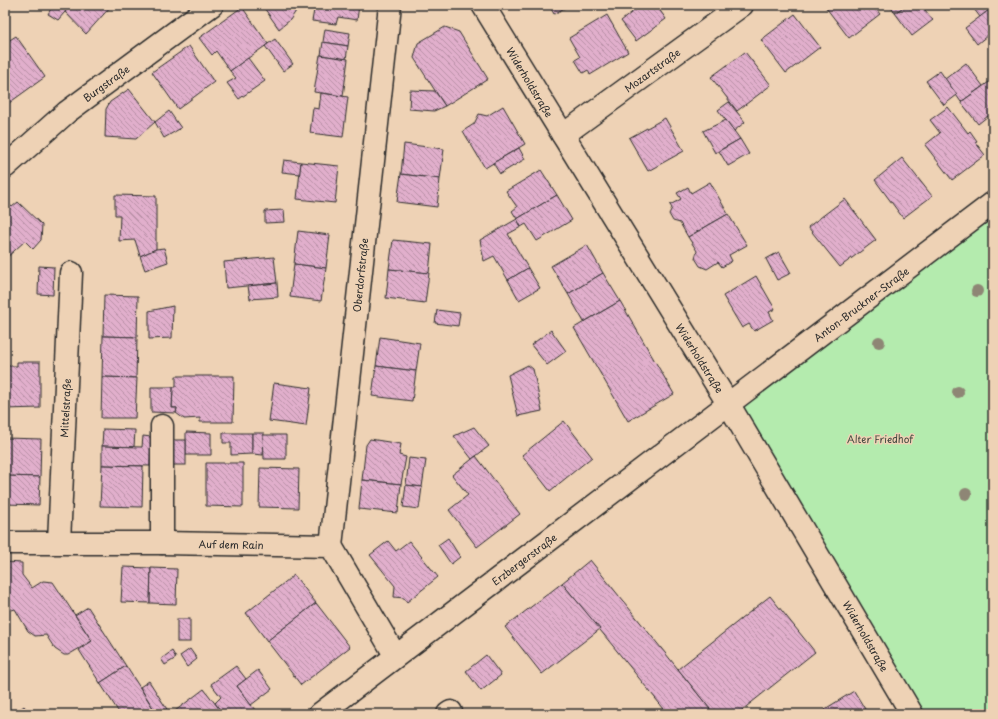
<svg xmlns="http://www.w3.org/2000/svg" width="998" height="719" viewBox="0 0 998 719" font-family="'Playpen Sans',sans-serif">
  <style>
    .green { fill: #b4ebae; stroke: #708b6c }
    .building { fill: url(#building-back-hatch); stroke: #2b2b2b }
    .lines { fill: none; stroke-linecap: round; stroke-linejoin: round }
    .minor-casing { stroke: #2b2b2b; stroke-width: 25 }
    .minor { stroke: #eed2b5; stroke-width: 22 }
    .tree { fill: #8e8674 }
    .labels { text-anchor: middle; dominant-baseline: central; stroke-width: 3; stroke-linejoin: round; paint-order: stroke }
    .street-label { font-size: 10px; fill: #2b2b2b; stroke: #eed2b5 }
    .park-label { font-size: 10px; fill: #40483f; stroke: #eed2b5 }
  </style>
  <defs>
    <pattern id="building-back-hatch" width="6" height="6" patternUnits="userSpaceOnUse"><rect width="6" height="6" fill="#e1afcc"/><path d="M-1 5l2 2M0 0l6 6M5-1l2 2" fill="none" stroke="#b78fa6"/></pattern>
  </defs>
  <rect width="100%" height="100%" fill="#eed2b5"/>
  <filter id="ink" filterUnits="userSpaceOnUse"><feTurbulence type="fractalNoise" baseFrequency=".025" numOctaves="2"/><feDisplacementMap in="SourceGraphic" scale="8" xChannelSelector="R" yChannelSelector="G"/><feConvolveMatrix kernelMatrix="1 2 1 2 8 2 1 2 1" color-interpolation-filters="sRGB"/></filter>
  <g filter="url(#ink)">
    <path class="green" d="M993 203V714H912L729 405Z"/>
    <g class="building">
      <path d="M53 5 58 6 71 5 58 20 48 14Z"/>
      <path d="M71 5H112L86 34 65 12Z"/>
      <path d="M262 5H300L290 20 279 29Z"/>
      <path d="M315 5H359L357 20 338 17 336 24 312 21Z"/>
      <path d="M549 5H570L554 14Z"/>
      <path d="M641 5H656L666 19 636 41 621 21Z"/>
      <path d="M824 5H873L880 14 849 38Z"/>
      <path d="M889 5H906L895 13Z"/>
      <path d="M906 5H921L933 20 912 36 895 13Z"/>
      <path d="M971 5H993V7L980 17Z"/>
      <path d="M242 7 268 44 230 71 216 51 212 55 199 38Z"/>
      <path d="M993 7V42L988 35 977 44 965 28Z"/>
      <path d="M795 14 820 47 786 73 761 40Z"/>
      <path d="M607 15 628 52 590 75 588 70 583 73 575 60 580 57 569 38Z"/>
      <path d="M445 27 459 32 488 79 445 106 414 58 418 43Z"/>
      <path d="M325 29 350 33 348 46 323 42Z"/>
      <path d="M16 36 45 77 9 103 5 97V43Z"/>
      <path d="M275 39 293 64 283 71 265 46Z"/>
      <path d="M323 42 348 46 346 59 321 55Z"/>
      <path d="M189 46 214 82 178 109 152 72Z"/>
      <path d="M745 52 771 85 737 111 711 77Z"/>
      <path d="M320 55 348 59 343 96 314 92Z"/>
      <path d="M248 58 265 81 239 99 227 83 236 78 230 71Z"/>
      <path d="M966 63 983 86 961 102 945 79Z"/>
      <path d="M940 71 957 95 944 105 926 81Z"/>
      <path d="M989 82 993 88V112L978 124 961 102Z"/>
      <path d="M129 89 155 122 136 139 105 137 106 109 110 102Z"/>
      <path d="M410 90 435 91 445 106 434 111 409 109Z"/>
      <path d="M321 93 348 97 343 137 310 133 313 108 319 109Z"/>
      <path d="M729 102 745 122 734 131 718 110Z"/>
      <path d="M503 106 525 144 485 168 463 131 474 124 479 114 487 116Z"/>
      <path d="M948 107 968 133 970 131 977 141 975 142 985 155 952 180 925 145 940 133 930 120Z"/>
      <path d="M169 111 181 128 164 138 155 122Z"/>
      <path d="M665 118 684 151 648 171 629 138Z"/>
      <path d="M726 120 740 139 715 153 703 131Z"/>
      <path d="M740 139 749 154 728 166 719 151Z"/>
      <path d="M404 144 444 149 440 179 401 174Z"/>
      <path d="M519 148 525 159 500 174 493 163Z"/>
      <path d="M902 158 932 196 903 218 875 180Z"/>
      <path d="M284 160 301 162 300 174 282 172Z"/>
      <path d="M301 162 339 166 335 203 297 199Z"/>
      <path d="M541 170 557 195 517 219 512 211 517 207 506 191Z"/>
      <path d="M401 174 440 179 437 207 397 202Z"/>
      <path d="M710 182 728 214 688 237 680 223 673 221 669 214 672 208 670 205 681 199 677 193 688 187 691 193Z"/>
      <path d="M115 195 156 196V249L140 256 135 240 119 241 120 215H115Z"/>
      <path d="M557 195 572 220 537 241 526 224 521 227 517 219Z"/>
      <path d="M845 199 876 240 840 267 808 227Z"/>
      <path d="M5 200 12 207 18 202 42 225 41 240 33 249 25 241 5 259Z"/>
      <path d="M284 210 285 222 265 223V211Z"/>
      <path d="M728 214 747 245 729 255 732 261 722 267 718 262 707 269 700 266 695 258 697 251 688 237Z"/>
      <path d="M517 219 521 227 508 234 528 268 508 280 494 256 484 261 480 240Z"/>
      <path d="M298 231 330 235 326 268 294 264Z"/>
      <path d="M393 240 432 244 429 273 389 269Z"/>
      <path d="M587 245 603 273 568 294 551 266Z"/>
      <path d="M164 248 168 262 145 270 140 256 156 249Z"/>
      <path d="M779 252 791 273 777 280 766 259Z"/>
      <path d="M274 257 277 283 226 288 224 262Z"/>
      <path d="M294 264 326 268 321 301 290 297Z"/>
      <path d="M39 266 54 267 53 295 38 294Z"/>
      <path d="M528 268 540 288 519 300 508 280Z"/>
      <path d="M389 269 429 273 425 303 386 298Z"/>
      <path d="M603 273 620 301 584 322 568 294Z"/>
      <path d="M756 276 775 309 769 312 773 320 754 331 749 324 742 328 723 296Z"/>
      <path d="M277 283 278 297 250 299 248 286Z"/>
      <path d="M104 295 138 296 137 337 103 336Z"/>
      <path d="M620 301 674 394 628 421 574 328Z"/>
      <path d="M173 306 172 338 149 339V311Z"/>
      <path d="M437 310 460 313 458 326 435 323Z"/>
      <path d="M551 330 566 351 547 365 531 345Z"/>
      <path d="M103 336 137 337 136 378 102 377Z"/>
      <path d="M380 337 420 343 416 371 376 366Z"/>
      <path d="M17 362H40V408L5 409V366H17Z"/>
      <path d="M528 365 533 369 542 411 518 416 508 375Z"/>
      <path d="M376 366 416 371 412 401 372 396Z"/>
      <path d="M176 376H234L233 422H200V418L184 419 176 413 177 408H172L173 387H176Z"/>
      <path d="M102 377 137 378 135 418H101Z"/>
      <path d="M274 383 311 388 306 426 269 421Z"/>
      <path d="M151 387H173L172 408H177L176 413 151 412Z"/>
      <path d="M564 421 592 457 550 491 522 455Z"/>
      <path d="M474 427 489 446 472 459 454 436Z"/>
      <path d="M103 429 135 430 134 447 102 446Z"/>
      <path d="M186 432 211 433V455H186Z"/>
      <path d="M223 433H252V454L231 455V443H223Z"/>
      <path d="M252 433H264L263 455 252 454Z"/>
      <path d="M263 435H286V459H264Z"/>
      <path d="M143 436 151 437 150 466 102 465V446L142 447Z"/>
      <path d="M5 438 41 439 40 477 5 476Z"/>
      <path d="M370 439 401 444 399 455 406 457 401 484 362 480 366 445Z"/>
      <rect x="173" y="440" width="13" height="25"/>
      <path d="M476 456 520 514 477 547 449 510 468 495 452 475Z"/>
      <path d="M409 458 426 460 422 487 406 485Z"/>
      <path d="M206 463H243V507L206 506Z"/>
      <path d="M102 465 143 466 142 507 100 506Z"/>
      <path d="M260 468 299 469 298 508 259 507Z"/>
      <path d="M5 476 40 477 39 505 5 504Z"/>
      <path d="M362 480 401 484 398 513 359 509Z"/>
      <path d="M406 485 422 487 419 509 403 507Z"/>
      <path d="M448 538 460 557 451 564 438 545Z"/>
      <path d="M388 541 396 551 409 541 438 577 407 602 404 598 394 597 395 586 370 555Z"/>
      <path d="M590 560 678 669 714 714H668L562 583Z"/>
      <path d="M5 562 22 563V575L32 588 43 581 53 582 92 641 68 655H64L55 649 46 635 35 636 28 631 15 609 12 610 5 599Z"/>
      <path d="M123 567 151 568 150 603 121 602Z"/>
      <path d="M151 568 177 569 176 604 150 603Z"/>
      <path d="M294 575 316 603 267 641 246 613Z"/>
      <path d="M562 583 600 629 542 674 505 627Z"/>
      <path d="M770 596 815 652 737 714H714L678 669Z"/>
      <path d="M316 603 350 647 301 685 267 641Z"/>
      <path d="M88 607 126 666 100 683 79 650 92 641 75 615Z"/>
      <rect x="177" y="619" width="13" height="23"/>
      <path d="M190 649 197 659 187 667 180 656Z"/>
      <path d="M172 651 176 658 165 665 161 659Z"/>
      <path d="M486 655 501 675 481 691 466 671Z"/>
      <path d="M126 666 153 708 143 714H120L100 683Z"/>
      <path d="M236 666 246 679 237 686 258 714H223L215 703 221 697 211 684Z"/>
      <path d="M258 670 272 689 251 705 237 686Z"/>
      <path d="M149 681 170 714H157L140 687Z"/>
      <path d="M204 689 223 714H177L175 711Z"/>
      <path d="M854 691 868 714H828L825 709Z"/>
      <path d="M24 706 30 714H14Z"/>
      <path d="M153 708 157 714H143Z"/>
    </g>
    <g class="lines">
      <g class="minor-casing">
        <g id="minor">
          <path d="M483 5 729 405 912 714"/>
          <path d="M563 135 742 5"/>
          <path d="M5 167 67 112 212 5"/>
          <path d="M162 426V543"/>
          <path d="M59 542 71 273"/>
          <path d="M5 543H162L331 546 395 655"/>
          <path d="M331 546 390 5"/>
          <path d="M320 714 993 203"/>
          <path d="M448 714 451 712"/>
        </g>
      </g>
      <use href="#minor" class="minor"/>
    </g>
    <g class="tree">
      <circle cx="977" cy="291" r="6"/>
      <circle cx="879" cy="342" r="6"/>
      <circle cx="958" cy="392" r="6"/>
      <circle cx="966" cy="494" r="6"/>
    </g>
  </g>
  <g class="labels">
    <g class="street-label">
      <text transform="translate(652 70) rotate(-36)">Mozartstraße</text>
      <text transform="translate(530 82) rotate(59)">Widerholdstraße</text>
      <text transform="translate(106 83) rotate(-36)">Burgstraße</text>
      <text transform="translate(360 275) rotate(-84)">Oberdorfstraße</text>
      <text transform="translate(861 304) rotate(-37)">Anton-Bruckner-Straße</text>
      <text transform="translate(700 358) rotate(58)">Widerholdstraße</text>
      <text transform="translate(65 408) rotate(-87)">Mittelstraße</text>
      <text transform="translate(231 544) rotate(1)">Auf dem Rain</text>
      <text transform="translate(524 559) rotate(-37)">Erzbergerstraße</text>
      <text transform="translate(866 636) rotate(60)">Widerholdstraße</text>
    </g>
    <g class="park-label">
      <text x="880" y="438">Alter Friedhof</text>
    </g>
  </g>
  <rect width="998" height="719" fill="none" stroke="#eed2b5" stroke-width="20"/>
  <rect x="10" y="10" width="978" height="699" fill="none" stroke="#2b2b2b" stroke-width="1.5" filter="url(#ink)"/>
</svg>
